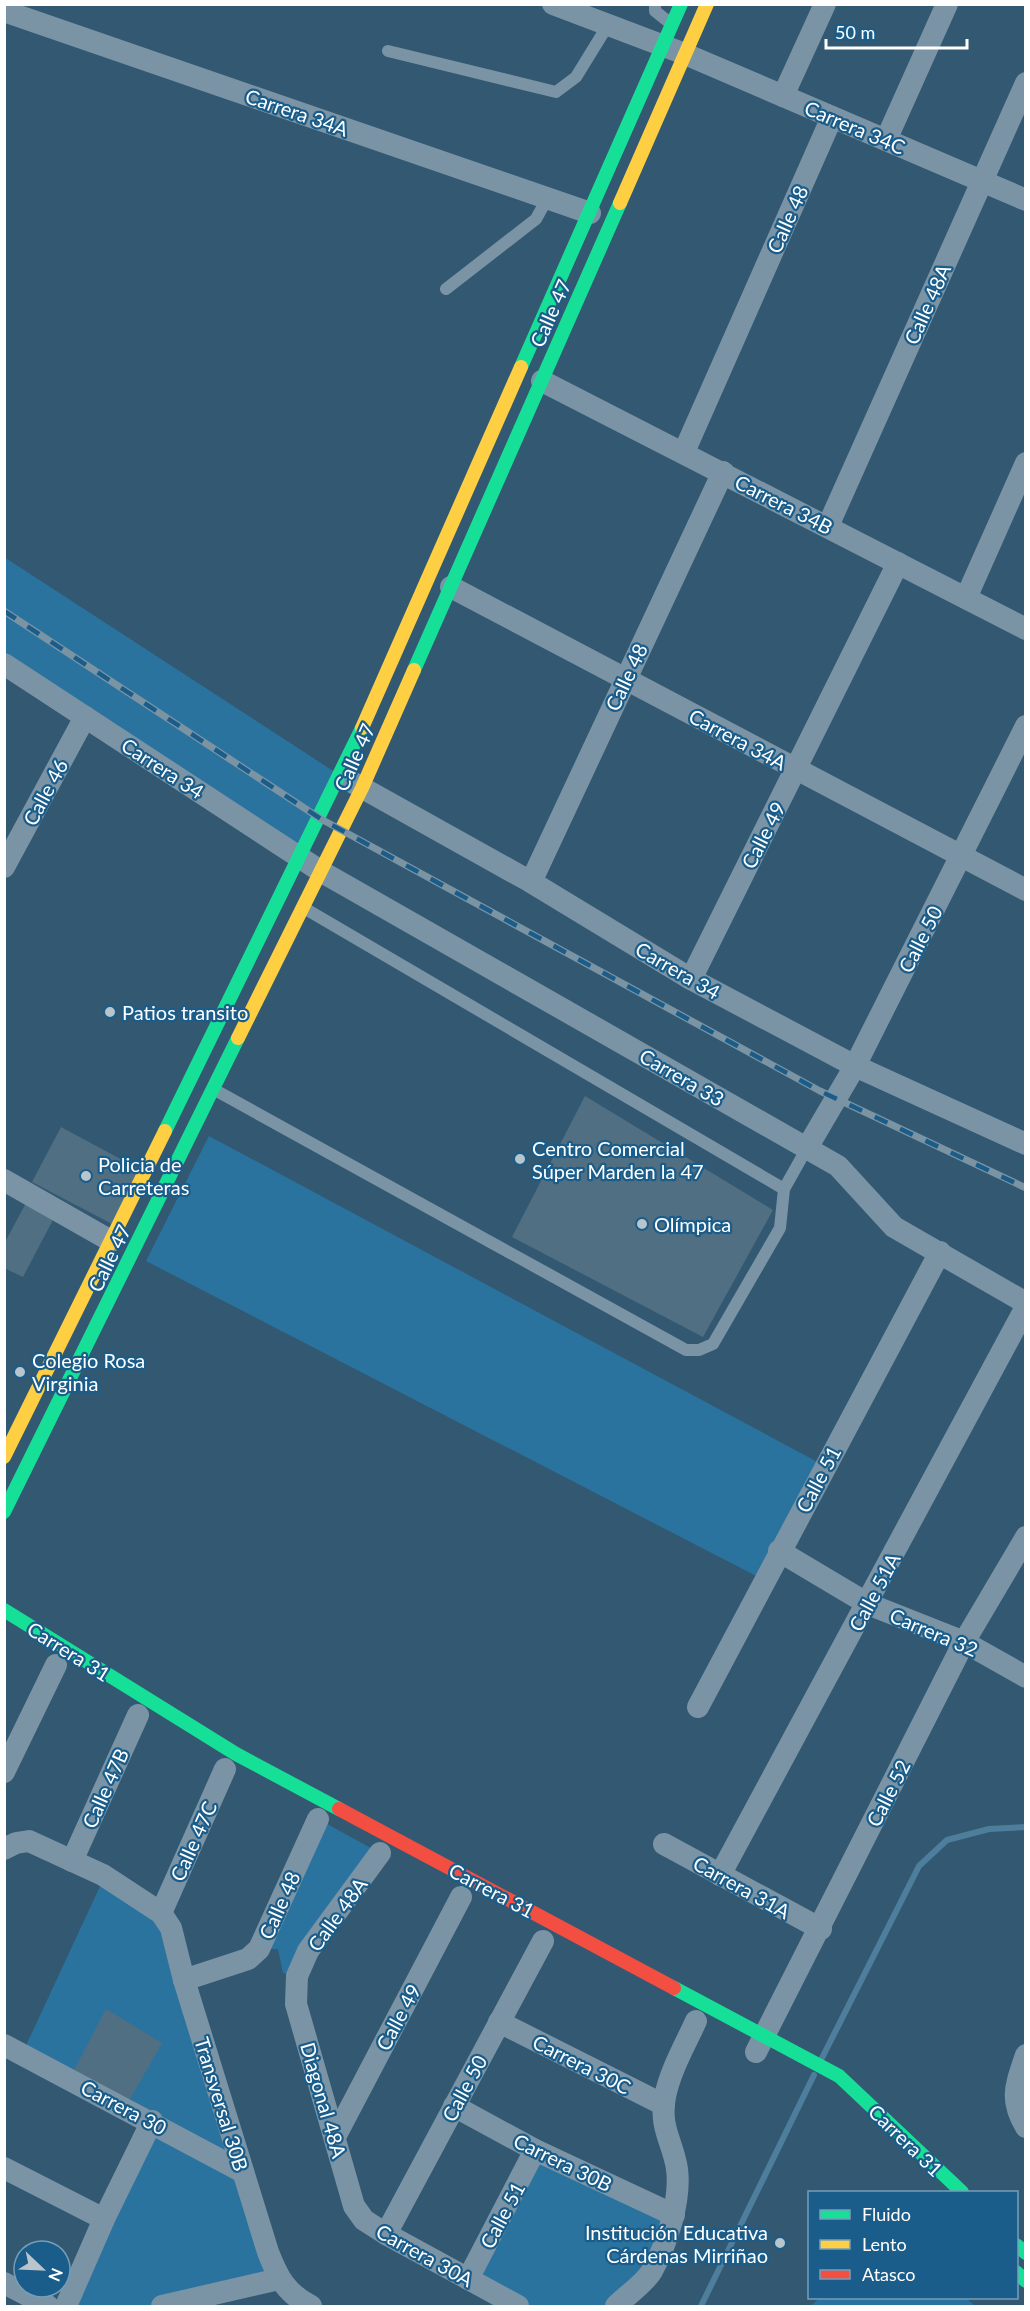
<svg xmlns="http://www.w3.org/2000/svg" width="1030" height="2311" viewBox="0 0 1030 2311" font-family="Lato,sans-serif">
  <style>
    .green { fill: #2b739f }
    .lines { fill: none; stroke-linecap: round; stroke-linejoin: round }
    .stream { stroke: #4f7e9d; stroke-width: 6 }
    .building { fill: #516f82 }
    .lane { stroke: #7a94a5; stroke-width: 12 }
    .street { stroke: #7a94a5; stroke-width: 22 }
    .fast { stroke: #16e098; stroke-width: 14 }
    .slow { stroke: #ffcf43; stroke-width: 14 }
    .jam { stroke: #f24e42; stroke-width: 14 }
    .rail-casing { stroke: #7b94a4; stroke-width: 7 }
    .rail { stroke: #1a5d8a; stroke-width: 4.5; stroke-dasharray: 14; stroke-linecap: butt }
    .poi-dot { fill: #b8c5cd; stroke: #1a5d8a; stroke-width: 2 }
    .labels { text-anchor: middle; dominant-baseline: central; stroke-width: 4.5; stroke-linejoin: round; paint-order: stroke }
    .street-label { font-size: 20px; fill: #fff; stroke: #1a5d8a }
    .poi-label { font-size: 20px; fill: #fff; stroke: #1a5d8a; text-anchor: start }
  </style>
  <rect width="100%" height="100%" fill="#335871"/>
  <g class="green">
    <path d="M4 557 341 776 301 859 5 664Z"/>
    <path d="M209 1136 825 1466 764 1580 146 1261Z"/>
    <path d="M318 1819 380 1853 297 1976 283 1973 278 1949H259Z"/>
    <path d="M103 1880 150 1913 175 1951 240 2168 23 2052Z"/>
    <path d="M153 2125 242 2172 273 2278 151 2306H70Z"/>
    <path d="M536 2151 674 2215 651 2272 616 2306H518L468 2279Z"/>
    <path d="M819 2298H966L975 2306H811Z"/>
  </g>
  <g class="lines">
    <g class="stream">
      <path d="M822 2058 919 1866 947 1840 989 1829 1026 1827"/>
      <path d="M701 2306 814 2075"/>
    </g>
  </g>
  <g class="building">
    <path d="M585 1096 773 1210 703 1337 512 1237Z"/>
    <path d="M61 1127 141 1170 112 1224 32 1182Z"/>
    <path d="M27 1201 55 1216 23 1277 4 1268V1244Z"/>
    <path d="M106 2009 162 2043 126 2106 71 2076Z"/>
  </g>
  <g class="lines">
    <g class="lane">
      <path d="M655 4V11L670 23"/>
      <path d="M388 51 556 92 576 77 608 25"/>
      <path d="M446 289 536 219 547 199"/>
      <path d="M215 1090 686 1350H699L713 1344 780 1228 784 1189 304 908"/>
      <path d="M784 1189 807 1148"/>
    </g>
    <g class="street">
      <path d="M553 4 685 54 1026 200"/>
      <path d="M4 11 590 213"/>
      <path d="M783 96 825 4"/>
      <path d="M886 140 947 4"/>
      <path d="M542 381 1026 629"/>
      <path d="M684 452 832 117"/>
      <path d="M828 526 1026 83"/>
      <path d="M451 587 1026 890"/>
      <path d="M966 598 1026 463"/>
      <path d="M4 664 322 872 838 1166 894 1227 1026 1303"/>
      <path d="M350 781 531 882 691 979 855 1066 1026 1144"/>
      <path d="M4 867 85 717"/>
      <path d="M531 882 723 472"/>
      <path d="M691 979 898 563"/>
      <path d="M807 1148 855 1066 1026 726"/>
      <path d="M4 1180 111 1241"/>
      <path d="M779 1551 868 1604 964 1642 1026 1677"/>
      <path d="M698 1707 940 1252"/>
      <path d="M4 1772 56 1665"/>
      <path d="M664 1844 821 1929"/>
      <path d="M4 1849 16 1843 29 1841 103 1875 161 1913 171 1928 184 1980 268 2252C278 2278 286 2293 311 2306"/>
      <path d="M380 1853 308 1951 297 1976 296 2004 354 2206 364 2220 386 2234 518 2306"/>
      <path d="M72 1861 138 1715"/>
      <path d="M720 1875 1026 1307"/>
      <path d="M161 1913 225 1769"/>
      <path d="M184 1980 248 1959 259 1949 318 1819"/>
      <path d="M499 2022 664 2105"/>
      <path d="M4 2045 243 2172"/>
      <path d="M756 2052 964 1642 1026 1537"/>
      <path d="M1026 2055C1016 2085 1009 2099 1026 2127"/>
      <path d="M454 2106 535 2150 674 2215"/>
      <path d="M335 2137 461 1897"/>
      <path d="M4 2168 104 2219"/>
      <path d="M386 2234 543 1941"/>
      <path d="M468 2279 535 2150"/>
      <path d="M4 2283 48 2306"/>
      <path d="M66 2306 104 2219 152 2121"/>
      <path d="M162 2306 279 2279"/>
      <path d="M616 2306C627 2295 644 2284 652 2271 667 2244 681 2200 677 2169 673 2142 659 2128 665 2097 670 2071 685 2045 696 2021"/>
    </g>
    <g class="fast">
      <path d="M521 367 681 4"/>
      <path d="M414 670 620 203"/>
      <path d="M165 1131 362 728"/>
      <path d="M4 1512 238 1038"/>
      <path d="M4 1610 236 1754 339 1809"/>
      <path d="M674 1988 839 2076 962 2192"/>
      <path d="M1016 2245 1026 2253"/>
      <path d="M1016 2272 1026 2281"/>
    </g>
    <g class="slow">
      <path d="M620 203 707 4"/>
      <path d="M362 728 521 367"/>
      <path d="M238 1038 362 788 414 670"/>
      <path d="M4 1457 165 1131"/>
    </g>
    <path class="jam" d="M339 1809 674 1988"/>
    <g class="rail-casing">
      <path id="rail" d="M4 611 321 819 820 1091 1026 1188"/>
    </g>
    <use href="#rail" class="rail"/>
  </g>
  <g class="poi-dot">
    <circle cx="110" cy="1012" r="6"/>
    <circle cx="520" cy="1159" r="6"/>
    <circle cx="86" cy="1176" r="6"/>
    <circle cx="642" cy="1224" r="6"/>
    <circle cx="20" cy="1372" r="6"/>
    <circle cx="780" cy="2243" r="6"/>
  </g>
  <g class="labels">
    <g class="street-label">
      <text transform="translate(297 112) rotate(19)">Carrera 34A</text>
      <text transform="translate(855 127) rotate(23)">Carrera 34C</text>
      <text transform="translate(787 219) rotate(-66)">Calle 48</text>
      <text transform="translate(927 304) rotate(-66)">Calle 48A</text>
      <text transform="translate(550 313) rotate(-66)">Calle 47</text>
      <text transform="translate(784 504) rotate(27)">Carrera 34B</text>
      <text transform="translate(626 677) rotate(-65)">Calle 48</text>
      <text transform="translate(738 739) rotate(28)">Carrera 34A</text>
      <text transform="translate(354 757) rotate(-66)">Calle 47</text>
      <text transform="translate(163 768) rotate(33)">Carrera 34</text>
      <text transform="translate(45 792) rotate(-62)">Calle 46</text>
      <text transform="translate(763 835) rotate(-63)">Calle 49</text>
      <text transform="translate(920 939) rotate(-63)">Calle 50</text>
      <text transform="translate(678 970) rotate(30)">Carrera 34</text>
      <text transform="translate(682 1077) rotate(30)">Carrera 33</text>
      <text transform="translate(109 1258) rotate(-64)">Calle 47</text>
      <text transform="translate(818 1479) rotate(-62)">Calle 51</text>
      <text transform="translate(874 1592) rotate(-62)">Calle 51A</text>
      <text transform="translate(934 1632) rotate(23)">Carrera 32</text>
      <text transform="translate(69 1651) rotate(32)">Carrera 31</text>
      <text transform="translate(105 1788) rotate(-66)">Calle 47B</text>
      <text transform="translate(888 1793) rotate(-63)">Calle 52</text>
      <text transform="translate(193 1841) rotate(-66)">Calle 47C</text>
      <text transform="translate(742 1887) rotate(29)">Carrera 31A</text>
      <text transform="translate(492 1890) rotate(28)">Carrera 31</text>
      <text transform="translate(279 1905) rotate(-66)">Calle 48</text>
      <text transform="translate(337 1914) rotate(-54)">Calle 48A</text>
      <text transform="translate(398 2017) rotate(-62)">Calle 49</text>
      <text transform="translate(582 2064) rotate(27)">Carrera 30C</text>
      <text transform="translate(464 2088) rotate(-62)">Calle 50</text>
      <text transform="translate(324 2100) rotate(74)">Diagonal 48A</text>
      <text transform="translate(222 2104) rotate(73)">Transversal 30B</text>
      <text transform="translate(124 2107) rotate(28)">Carrera 30</text>
      <text transform="translate(906 2140) rotate(44)">Carrera 31</text>
      <text transform="translate(563 2162) rotate(26)">Carrera 30B</text>
      <text transform="translate(502 2215) rotate(-62)">Calle 51</text>
      <text transform="translate(425 2255) rotate(29)">Carrera 30A</text>
    </g>
    <g class="poi-label">
      <text x="122" y="1012">Patios transito</text>
      <text x="532" y="1148">Centro Comercial<tspan x="532" dy="23">Súper Marden la 47</tspan></text>
      <text x="98" y="1164">Policia de<tspan x="98" dy="23">Carreteras</tspan></text>
      <text x="654" y="1224">Olímpica</text>
      <text x="32" y="1360">Colegio Rosa<tspan x="32" dy="23">Virginia</tspan></text>
      <text x="768" y="2232" text-anchor="end">Institución Educativa<tspan x="768" dy="23">Cárdenas Mirriñao</tspan></text>
    </g>
  </g>
  <rect width="1030" height="2311" fill="none" stroke="#ffffff" stroke-width="12"/>
  <rect x="808" y="2191" width="210" height="108" fill="#1a5d8a" stroke="#769eb9" stroke-width="1.5"/>
  <rect x="820" y="2210" width="30" height="9" fill="#16e098" stroke="#769eb9" stroke-width="1.5"/>
  <text x="862" y="2221" font-size="18" fill="#ffffff">Fluido</text>
  <rect x="820" y="2240" width="30" height="9" fill="#ffcf43" stroke="#769eb9" stroke-width="1.5"/>
  <text x="862" y="2251" font-size="18" fill="#ffffff">Lento</text>
  <rect x="820" y="2270" width="30" height="9" fill="#f24e42" stroke="#769eb9" stroke-width="1.5"/>
  <text x="862" y="2281" font-size="18" fill="#ffffff">Atasco</text>
  <g transform="translate(42 2269) rotate(113)"><circle r="28" fill="#1a5d8a" stroke="#769eb9" stroke-width="1.5"/>
  <path d="M0-4.5L10 22L0 15L-10 22Z" fill="#b8c5cd"/>
  <text y="-9" font-size="16" font-weight="bold" text-anchor="middle" fill="#ffffff">N</text>
  </g>
  <path d="M826 39v9h141v-9" fill="none" stroke="#ffffff" stroke-width="3"/>
  <text x="835" y="39" font-size="18" fill="#ffffff" stroke="#1a5d8a" stroke-width="4.5" paint-order="stroke">50 m</text>
</svg>
